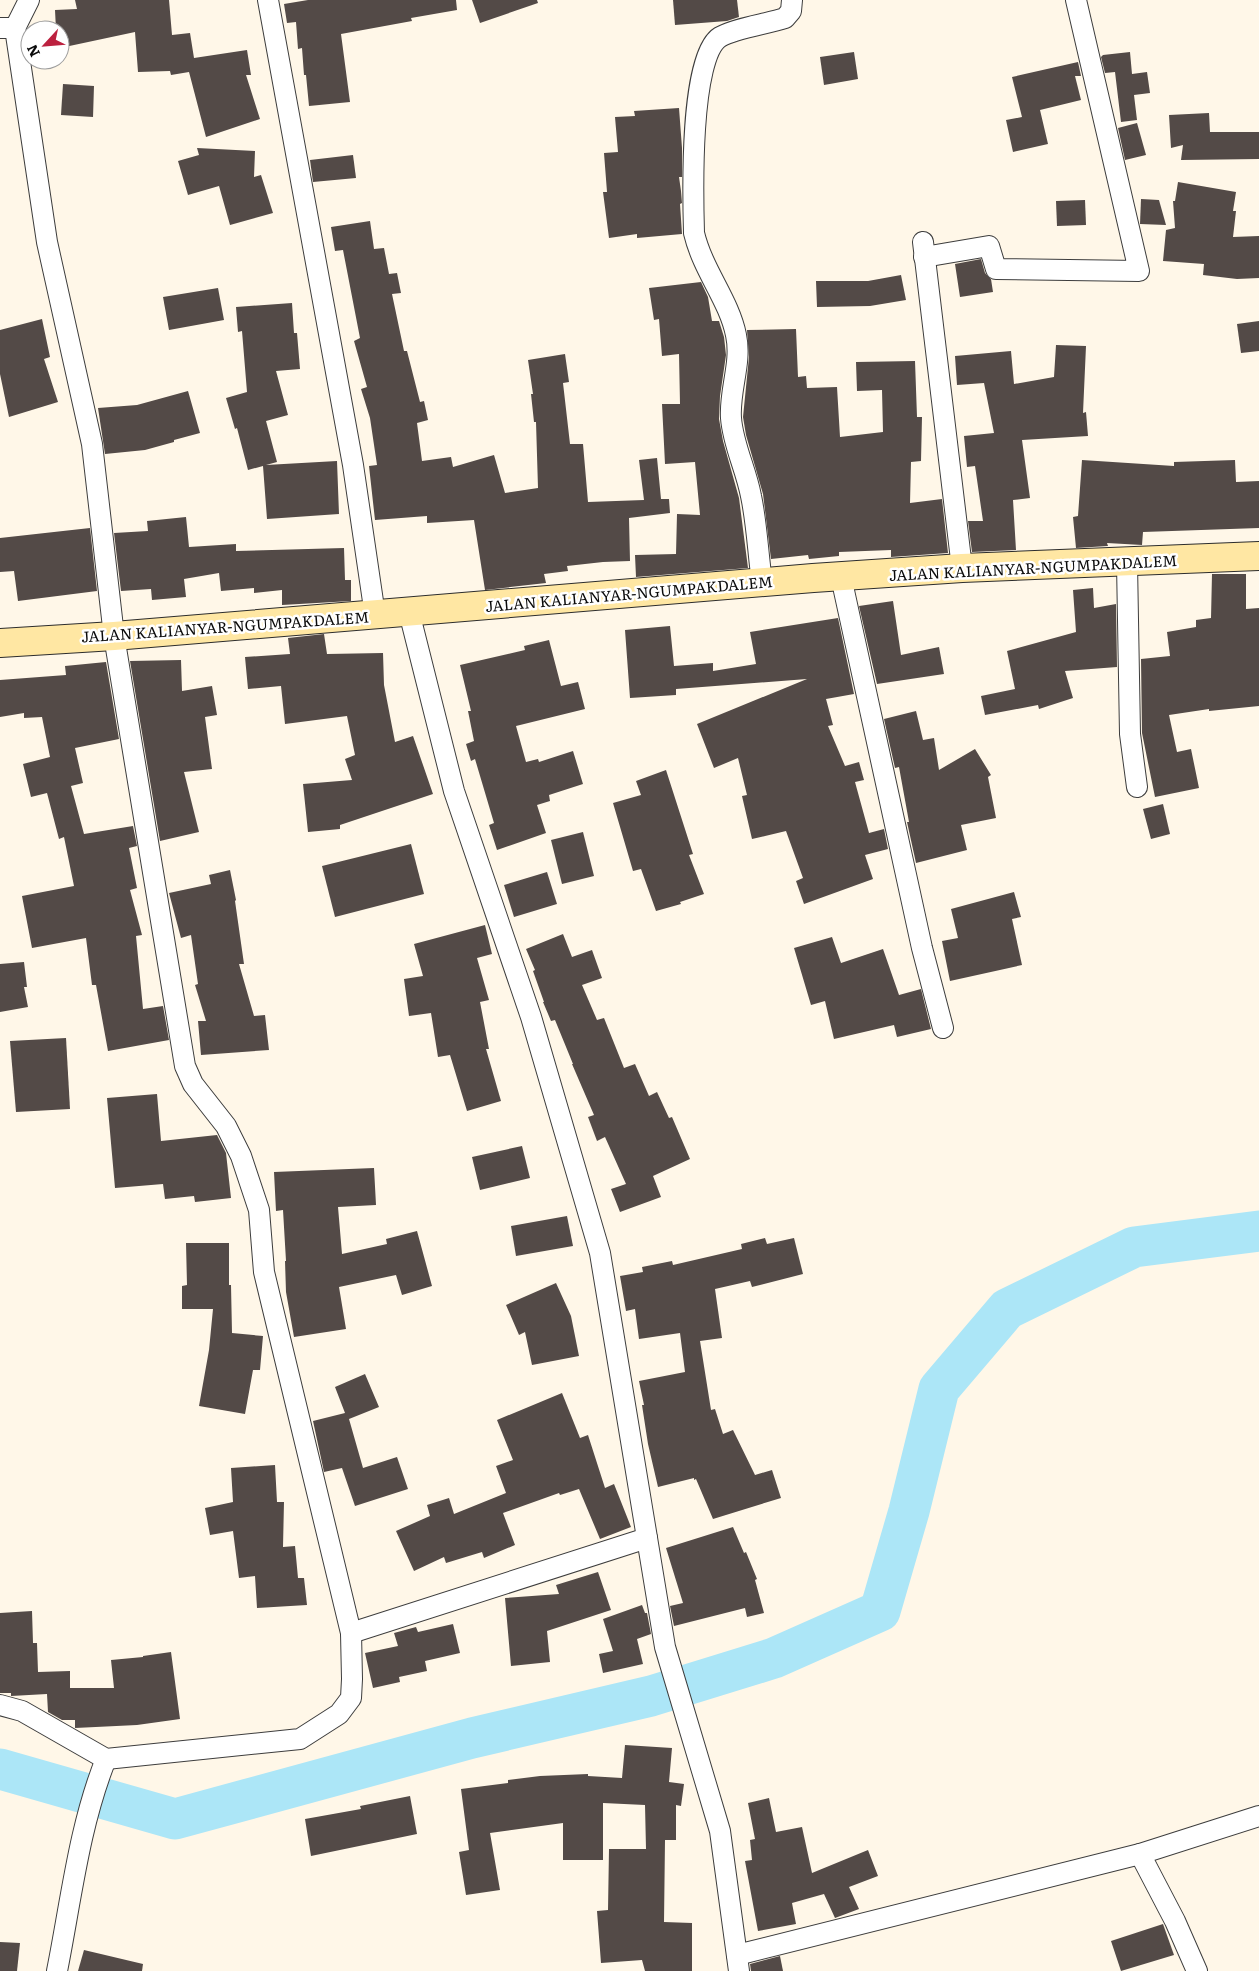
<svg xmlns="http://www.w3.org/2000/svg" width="1259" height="1971" viewBox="0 0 1259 1971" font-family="Literata,serif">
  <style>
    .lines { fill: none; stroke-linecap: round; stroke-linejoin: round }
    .river { stroke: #ace6f7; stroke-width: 41 }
    .building { fill: #534a47 }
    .street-casing { stroke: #3d3d3d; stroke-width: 22 }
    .secondary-casing { stroke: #2c2c2c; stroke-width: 30 }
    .street { stroke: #fff; stroke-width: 20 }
    .secondary { stroke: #ffe7a3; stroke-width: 28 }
    .labels { text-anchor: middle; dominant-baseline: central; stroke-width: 5; stroke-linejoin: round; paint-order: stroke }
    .street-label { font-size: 15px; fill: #0a0a0a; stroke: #fff }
  </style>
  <rect width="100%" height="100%" fill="#fff7e8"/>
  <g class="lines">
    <path class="river" d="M0 1769 175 1819 472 1738 651 1696 774 1658 880 1611 909 1511 939 1389 1007 1309 1134 1247 1259 1231"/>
  </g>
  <g class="building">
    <path d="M75 0H169L172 35 190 33 194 58 247 50 251 75H246L260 119 206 137 189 72 171 75 170 71 138 72 135 32 60 48V30H56L55 10 77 9Z"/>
    <path d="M308 0H456L457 10 411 18 412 21 341 34 350 102 309 106 306 75H304L302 48 298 49 296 22 287 23 284 4Z"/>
    <path d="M472 0H537L538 3 480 23Z"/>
    <path d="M673 0H737L739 17 727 21 675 25Z"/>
    <path d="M854 52 858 79 824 85 820 57Z"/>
    <path d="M1130 52 1132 74 1147 72 1150 93 1134 95 1137 120 1121 122 1115 72 1105 73 1101 57 1103 55Z"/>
    <path d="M1078 62 1081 76H1075L1081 100 1040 110 1048 144 1013 152 1006 120 1022 117 1012 77Z"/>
    <path d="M63 84 94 86 93 117 61 115Z"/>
    <path d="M679 108 682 148V177H679L681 191 682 203 680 204 682 234 637 238V234L609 238 603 192H607L604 153 618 152 615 117 635 116 634 111Z"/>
    <path d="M1209 113 1210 132H1259V159L1181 160 1183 145 1171 148 1169 115Z"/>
    <path d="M1137 123 1146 155 1125 160 1118 128Z"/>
    <path d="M197 148 255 151 254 177 261 175 273 213 230 225 219 186 188 195 178 161 199 155Z"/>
    <path d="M353 155 356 178 313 182 310 160Z"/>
    <path d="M1178 182 1236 192 1233 211H1236L1233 237 1259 236V278L1237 279 1203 275 1204 264 1163 261 1166 230 1175 228 1173 201H1175Z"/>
    <path d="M1141 199 1159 200 1166 225 1140 224Z"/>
    <path d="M1085 200 1086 225 1057 226 1056 201Z"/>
    <path d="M370 221 374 249 384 248 389 274 397 273 401 293 392 294 404 351H407L420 402 424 401 428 420 417 423 422 461 451 457 453 467 494 455 505 493 538 488 536 422H534L531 394H533L528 360 565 354 569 382 563 383 570 444H583L588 502 644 500 639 460 657 458 661 499H669L670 513 629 518 630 561 603 562 567 566 568 571 544 574 546 583 485 590 474 520 427 523V516L375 520 369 466 377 465 370 418 361 389 367 387 354 341 360 338 343 250 335 251 331 227Z"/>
    <path d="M981 259 985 273 991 279 993 292 960 297 955 264Z"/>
    <path d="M901 275 906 300 870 306 817 307 816 281H868Z"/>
    <path d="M701 282 708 297 712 321H719L724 337 726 355 720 396 719 419 723 441 739 498 748 568 636 577 635 555 676 554 677 514 700 515 695 462 665 464 662 404H680L679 354 662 356 659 319 654 320 649 288Z"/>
    <path d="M218 288 224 320 169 330 163 297Z"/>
    <path d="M292 303 294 333H297L300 369 276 371 288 415 266 421 277 462 266 465 337 461 339 514 267 519 263 466 248 470 237 428 235 429 226 398 247 392 242 331 238 332 236 307Z"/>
    <path d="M42 319 50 357 44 359 58 402 9 417 0 374V330Z"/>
    <path d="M1259 321V351L1241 353 1237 324Z"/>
    <path d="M796 329 798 377 806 376 807 388 837 387 840 437 883 432 882 390 857 391 856 362 915 361 917 417H922L921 461 911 462 910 503 942 499 948 553 891 557V550L839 552V556L809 559 808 555 771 559 763 494 746 435 743 417 749 357 747 330Z"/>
    <path d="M1056 345 1086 346 1083 413 1086 412 1088 436 1022 440 1030 498 1013 500 1016 550 972 552 968 521H983L975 466 967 467 964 436 994 433 984 383 957 385 955 356 1011 351 1014 384 1054 377Z"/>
    <path d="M188 391 200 433 174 440V442L145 450 105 454 98 408 137 405Z"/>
    <path d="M1082 460 1174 466V462L1235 460 1236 482 1259 481V528L1143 532 1142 545 1107 543 1108 546 1076 548 1073 517 1078 516Z"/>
    <path d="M186 517 189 547 236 544V551L344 548 345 580H351V601L282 605V590L254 593V588L221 591 219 573 184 579 186 597 152 600 151 589 121 591 114 533 148 531 147 521Z"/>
    <path d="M90 528 97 591 18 601 14 571 0 572V538Z"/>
    <path d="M1212 574H1246V609L1259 608V706L1209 711V709L1169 715 1177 752 1191 749 1199 788 1155 797 1142 733 1141 659 1170 656 1167 632 1196 627V620L1211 618Z"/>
    <path d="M1093 588 1094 608 1116 604 1117 667 1065 671 1073 698 1039 709 1038 705 985 715 981 696 1015 689 1007 651 1076 632 1073 590Z"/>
    <path d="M893 601 901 655 939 647 944 674 877 684 859 606Z"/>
    <path d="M838 618 854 694 826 699 833 725 828 726 845 766 859 762 864 780 855 782 869 833 884 829 888 849 865 855 873 879 804 904 796 881 803 878 786 831 752 839 742 796 747 795 738 758 714 768 697 724 807 679 676 689V695L630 698 625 630 670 626 674 666 713 663V671L756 664 750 632Z"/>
    <path d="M324 634 327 654 383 653 384 685 395 742 413 736 433 794 340 825V829L308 832 303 784 352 780 345 759 355 755 347 716 285 724 281 686 248 689 245 657 290 654 288 638Z"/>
    <path d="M549 640 561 686 578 682 585 709 516 726 526 762 538 759 539 762 573 751 583 784 549 795 550 801 537 805 546 833 497 850 489 825 494 823 475 759 471 761 466 744 474 741 468 711H471L460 665 525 650 524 646Z"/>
    <path d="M181 660 182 691 212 686 217 715 205 717 212 769 184 772 199 832 160 841 130 661Z"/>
    <path d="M106 662 119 739 75 748 83 783 71 786 84 834 133 826 137 846 129 848 137 888 130 890 142 935 136 936 143 1009 163 1006 169 1040 108 1051 96 985H92L86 938 32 948 22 896 74 886 64 837 59 839 47 793 31 797 23 764 50 757 42 717 24 718V713L0 717V680L66 675 65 666Z"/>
    <path d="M916 711 923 740 934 738 939 770 975 749 991 775 988 777 996 818 961 825 967 850 916 863 907 822H909L899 767 895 768 884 719Z"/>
    <path d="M666 770 693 854 689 855 704 894 680 902 681 904 656 911 641 869 633 871 613 803 641 795 636 781Z"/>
    <path d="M1163 804 1170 834 1151 839 1143 809Z"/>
    <path d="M583 832 594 876 562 884 551 840Z"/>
    <path d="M411 844 424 894 335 917 322 866Z"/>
    <path d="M230 870 236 900 235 901 244 964H239L254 1016 265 1015 269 1050 201 1055 198 1021H206L195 985 198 984 191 935 181 938 169 893 211 884 209 875Z"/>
    <path d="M547 872 557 904 514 917 504 885Z"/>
    <path d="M1014 892 1021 917 1012 919 1022 965 950 981 942 941 958 938 951 909Z"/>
    <path d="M485 925 492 954 477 958 489 1000 480 1002 489 1049H486L501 1101 467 1111 450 1055 438 1057 431 1013 409 1016 404 979 423 976 414 944Z"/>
    <path d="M563 934 572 957 592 950 602 978 582 985 597 1020 604 1018 624 1068 635 1064 649 1096 657 1092 669 1118 672 1117 690 1159 653 1176 661 1197 620 1212 611 1189 626 1184 605 1137 597 1141 588 1117 594 1115 572 1064H573L555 1020 551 1021 543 1002H544L533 971 535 970 526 949Z"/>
    <path d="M832 937 841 963 883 949 899 995 921 989 931 1029 897 1037 894 1025 834 1039 825 1001 811 1005 794 948Z"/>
    <path d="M24 962 27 987H24L28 1007 0 1012V964Z"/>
    <path d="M66 1038 70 1109 16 1112 10 1041Z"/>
    <path d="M157 1094 161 1141 217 1135 226 1153 231 1198 195 1202 194 1196 165 1199 163 1184 115 1188 107 1098Z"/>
    <path d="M522 1146 530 1178 480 1190 472 1157Z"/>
    <path d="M374 1168 376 1205 338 1207 342 1254 387 1244 386 1239 417 1231 432 1286 402 1295 396 1275 339 1287 346 1329 294 1337 286 1292 285 1261H286L283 1210 276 1211 274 1172Z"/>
    <path d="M567 1216 573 1246 516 1256 511 1226Z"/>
    <path d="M765 1238 767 1244 794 1238 803 1274 752 1287 750 1281 715 1289 722 1338 700 1341 711 1410 715 1409 723 1434 733 1430 755 1475 772 1470 781 1498 713 1519 696 1479 694 1480V1478L658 1487 648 1444 642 1405H644L639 1381 685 1372 680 1333 639 1339 635 1309 626 1311 620 1276 643 1272 642 1267 672 1261 673 1265 742 1249 741 1244Z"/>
    <path d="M186 1243H229V1285H231L232 1333 263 1336 260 1370H253L245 1414 199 1406 209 1350 213 1309H182V1286L187 1285Z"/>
    <path d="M556 1283 571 1316 579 1356 532 1365 525 1332 519 1335 506 1305Z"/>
    <path d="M365 1374 379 1407 349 1419 363 1468 397 1457 408 1489 355 1506 342 1468 324 1472 313 1421 345 1413 335 1387Z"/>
    <path d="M562 1393 580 1438 588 1435 605 1488 614 1484 631 1527 600 1539 579 1489 560 1495 559 1493 503 1513 515 1545 484 1558 482 1552 446 1563 444 1557 414 1571 396 1531 430 1516 427 1505 449 1498 454 1514 506 1493 496 1466 513 1460 497 1420Z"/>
    <path d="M275 1465 277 1502H284L283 1547 295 1546 298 1578H304L307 1605 257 1608 255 1576 239 1578 233 1531 210 1535 205 1508 233 1502 231 1468Z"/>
    <path d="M733 1527 744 1553 746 1552 757 1579 755 1580 764 1613 747 1617 745 1608 674 1626 670 1606 683 1603 666 1548Z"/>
    <path d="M598 1572 611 1610 547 1631 550 1662 511 1666 505 1598 559 1594 556 1585Z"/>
    <path d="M642 1605 645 1613H647L651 1634 637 1639 643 1664 603 1673 599 1654 613 1651 603 1619Z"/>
    <path d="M32 1611 33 1643H37L38 1672 70 1671V1688H114L111 1660 143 1657V1656L171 1652 180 1719 137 1725 75 1728V1720H62L48 1712 47 1694 11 1696V1693H0V1613Z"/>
    <path d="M453 1624 460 1653 425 1661 427 1671 399 1677 400 1682 373 1688 365 1653 398 1646 394 1633 416 1627 418 1632Z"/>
    <path d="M625 1745 672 1748 669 1782 684 1784 681 1806 676 1805V1840H665L664 1922 692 1923V1971H645L642 1960 601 1963 597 1911 608 1910 609 1849H646L645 1805 603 1803V1860H563V1823L490 1833 500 1890 466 1895 459 1852 469 1850 461 1789 508 1783V1780L540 1776 588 1774V1776L622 1778Z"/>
    <path d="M410 1796 417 1834 311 1856 305 1819 361 1809 360 1806Z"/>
    <path d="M769 1798 776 1832 802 1827 812 1873 868 1850 878 1876 849 1887 859 1909 835 1918 824 1894 792 1903 796 1924 758 1931 745 1861 752 1860 750 1840 755 1839 748 1803Z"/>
    <path d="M1163 1924 1174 1955 1121 1971 1111 1941Z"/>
    <path d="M0 1942 20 1943 17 1971H0Z"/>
    <path d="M84 1950 143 1964 142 1971H78Z"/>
    <path d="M780 1956 783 1971H751L750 1964Z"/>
  </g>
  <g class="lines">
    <g class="street-casing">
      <g id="street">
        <path d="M268 0 353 465 375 615"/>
        <path d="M0 28H15L29 0"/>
        <path d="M923 242 962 568"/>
        <path d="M924 257 989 246 996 269 1139 271 1076 0"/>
        <path d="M1127 563 1130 734 1137 787"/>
        <path d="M841 577 922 948 943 1028"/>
        <path d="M762 582C758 554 757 524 751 496 746 469 733 445 731 418 729 390 742 363 736 335 729 300 703 271 694 233 693 198 689 56 720 37 735 28 767 24 785 18L791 11 792 0"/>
        <path d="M409 612 454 791 531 1017 600 1253 665 1647 720 1831 739 1971"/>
        <path d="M351 1633 647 1538"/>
        <path d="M0 1705 22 1711 106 1759 300 1739 339 1714 351 1698 352 1679 351 1633 264 1272 259 1210 241 1156 226 1126 193 1084 185 1066 114 636 92 444 47 242 15 28"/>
        <path d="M1140 1854 1175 1921 1197 1971"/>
        <path d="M737 1955 1140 1854 1259 1816"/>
        <path d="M57 1971C71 1901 79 1826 106 1759"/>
      </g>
    </g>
    <g class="secondary-casing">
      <path id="secondary" d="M0 643 114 636 813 578 962 568 1259 556"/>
    </g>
    <use href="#street" class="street"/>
    <use href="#secondary" class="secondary"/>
  </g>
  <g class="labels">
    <g class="street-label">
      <text transform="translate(1033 567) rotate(-3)">JALAN KALIANYAR-NGUMPAKDALEM</text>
      <text transform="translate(629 593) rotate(-5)">JALAN KALIANYAR-NGUMPAKDALEM</text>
      <text transform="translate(225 626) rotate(-4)">JALAN KALIANYAR-NGUMPAKDALEM</text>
    </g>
  </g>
  <g transform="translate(45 45) rotate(244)"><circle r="24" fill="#ffffff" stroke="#9d9d9d"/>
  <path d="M0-4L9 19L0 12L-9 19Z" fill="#bc213f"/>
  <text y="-8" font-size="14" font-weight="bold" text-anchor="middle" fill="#0a0a0a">N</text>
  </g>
</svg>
